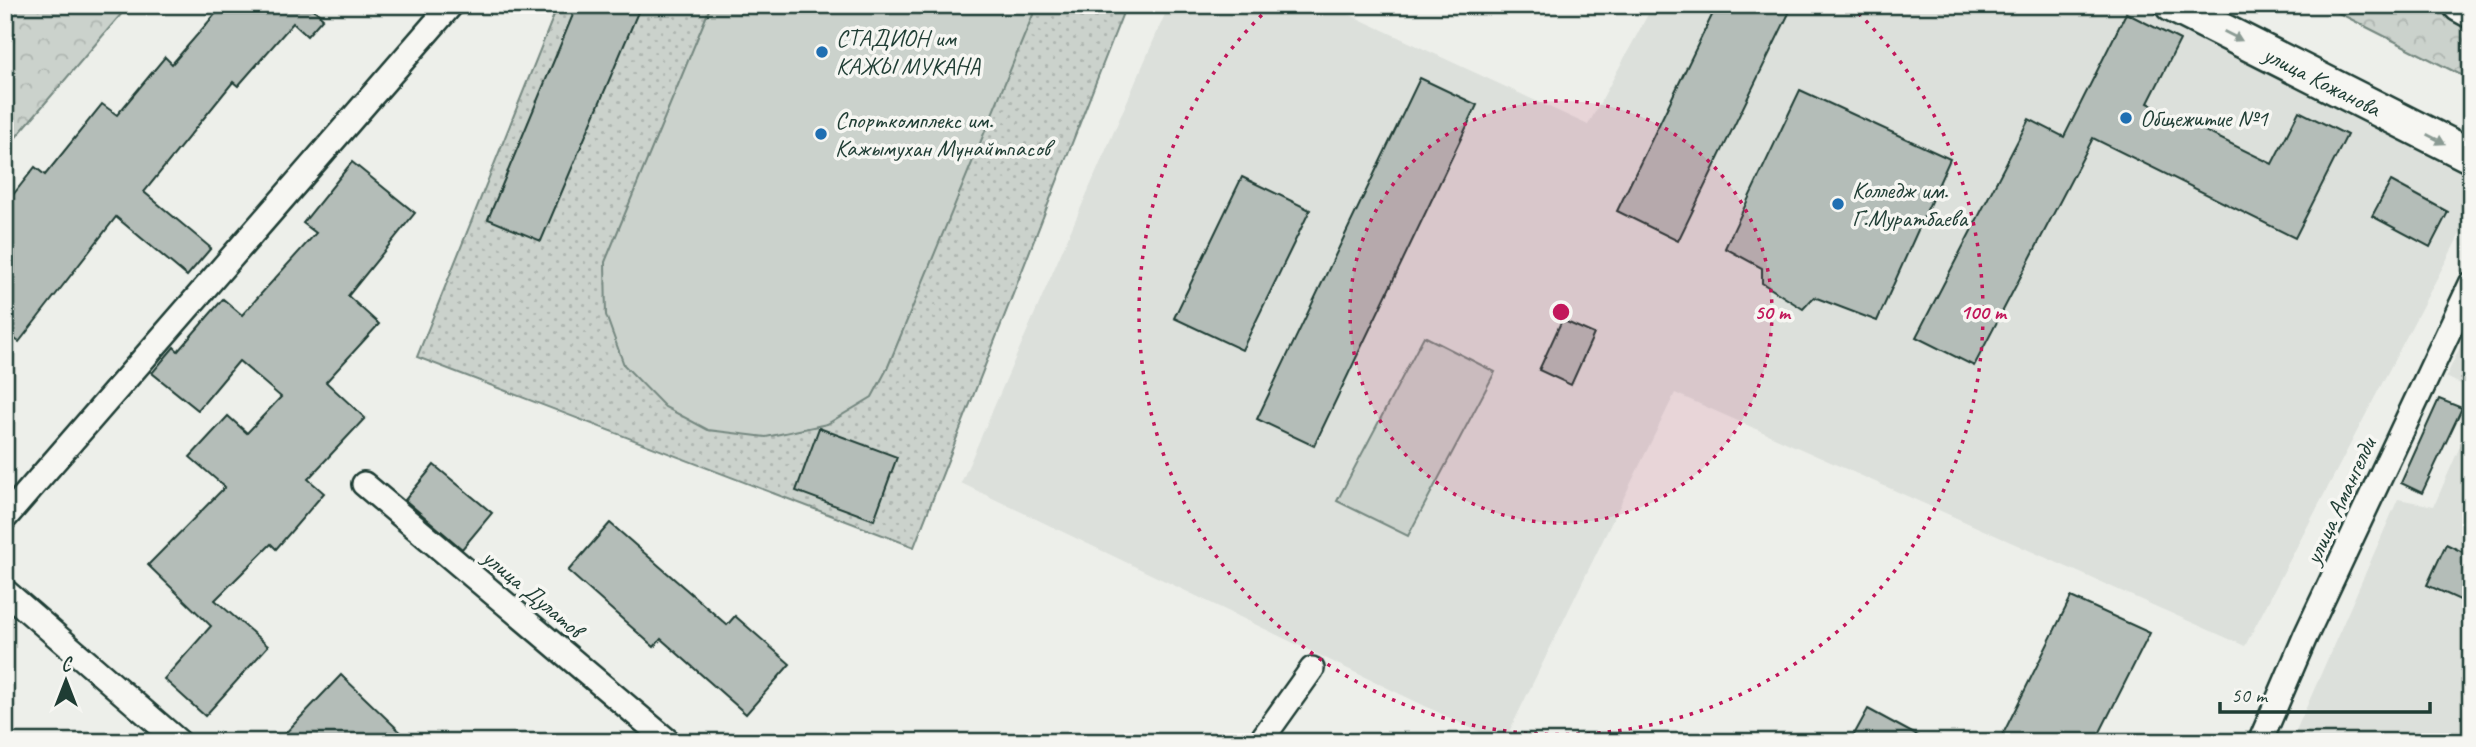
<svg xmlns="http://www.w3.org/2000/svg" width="2476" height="747" viewBox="0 0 2476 747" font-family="Caveat,sans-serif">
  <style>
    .built { fill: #dce0db }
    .forest { fill: url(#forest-crowns); stroke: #758880; stroke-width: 2 }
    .park { fill: url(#park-dots); stroke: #758880; stroke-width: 2 }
    .pitch { fill: #cbd2cc; stroke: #758880; stroke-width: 2 }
    .building { fill: #b4bdb8; stroke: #1f3d34; stroke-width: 2 }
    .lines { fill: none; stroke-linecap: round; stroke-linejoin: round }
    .street-casing { stroke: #1f3d34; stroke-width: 28 }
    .secondary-casing { stroke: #1f3d34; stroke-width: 38 }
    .street { stroke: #f6f6f2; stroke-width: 23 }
    .secondary { stroke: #f6f6f2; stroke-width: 33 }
    .oneway { fill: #8a9a93 }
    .ring { fill: none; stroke: #c2185b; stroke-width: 3.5; stroke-dasharray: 3.5 7 }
    .poi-dot { fill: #1f6fb2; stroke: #f6f6f2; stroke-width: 2.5 }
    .labels { text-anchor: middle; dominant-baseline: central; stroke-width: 7; stroke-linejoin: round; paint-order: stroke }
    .poi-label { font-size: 24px; fill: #1f3d34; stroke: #f6f6f2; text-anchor: start }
    .street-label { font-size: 24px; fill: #1f3d34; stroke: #f6f6f2 }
    .centre { fill: #c2185b; stroke: #f6f6f2; stroke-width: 3.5 }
    .ring-label { font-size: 21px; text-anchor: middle; font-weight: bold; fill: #c2185b; stroke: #f6f6f2; stroke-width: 7; stroke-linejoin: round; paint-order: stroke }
  </style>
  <defs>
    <pattern id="forest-crowns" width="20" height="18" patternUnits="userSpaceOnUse" patternTransform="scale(1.75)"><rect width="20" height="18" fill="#cbd2cc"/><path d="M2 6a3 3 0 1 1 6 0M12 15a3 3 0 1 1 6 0" fill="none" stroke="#aeb5b0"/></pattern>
    <pattern id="park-dots" width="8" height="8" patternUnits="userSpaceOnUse" patternTransform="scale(1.75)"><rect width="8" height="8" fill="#cbd2cc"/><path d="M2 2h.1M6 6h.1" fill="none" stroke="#aeb5b0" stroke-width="1.8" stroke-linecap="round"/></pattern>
  </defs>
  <rect width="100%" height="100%" fill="#edefea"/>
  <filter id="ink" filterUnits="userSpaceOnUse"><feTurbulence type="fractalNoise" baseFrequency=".0143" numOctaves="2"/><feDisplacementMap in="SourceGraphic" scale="14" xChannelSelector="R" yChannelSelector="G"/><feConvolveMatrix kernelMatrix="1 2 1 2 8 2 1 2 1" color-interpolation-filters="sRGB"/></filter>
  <g filter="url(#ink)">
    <g class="built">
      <path d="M1169 5H1329L1588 125 1653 5H2173L2471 158V213L2245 646 1675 393 1504 742H1500L961 483Z"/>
      <path d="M2466 334 2471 336V389L2446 377Z"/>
      <path d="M2471 421V742H2291L2398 499 2434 506Z"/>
    </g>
    <g class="forest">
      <path d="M5 5H129L5 150Z"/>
      <path d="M2323 5H2471V80Z"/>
    </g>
    <path class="park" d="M558 5H1126L914 547 417 357Z"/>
    <g class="pitch">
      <path d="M711 5H1037L887 369 872 397 827 424 766 437 708 430 665 407 624 365 606 315 605 262Z"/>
      <path d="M1424 336 1495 372 1408 536 1337 501Z"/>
    </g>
    <g class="building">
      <path d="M223 5H309L323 18 307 36 293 23 238 86 233 82 144 192 211 248 187 276 116 217 19 342 5 332V205L35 167 45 175 102 104 117 115 165 57 172 64Z"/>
      <path d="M577 5H641L541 241 488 219Z"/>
      <path d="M1717 5H1793L1678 241 1617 211Z"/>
      <path d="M2126 13 2180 40 2148 103 2272 164 2299 111 2347 135 2295 238 2093 138 1974 366 1916 337 2029 119 2064 137Z"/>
      <path d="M1420 78 1477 105 1314 446 1257 419Z"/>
      <path d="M1800 90 1950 159 1877 321 1814 297 1803 309 1762 283V268L1725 248Z"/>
      <path d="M352 162 415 213 348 296 379 324 326 382 365 418 308 479 324 493 276 549 271 544 215 600 268 646 205 716 164 679 211 626 148 565 225 487 190 457 228 416 247 433 281 397 239 361 198 410 152 373 174 347 178 351 223 299 242 315 316 233 303 223Z"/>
      <path d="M1242 177 1310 210 1242 350 1174 318Z"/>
      <path d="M2391 181 2448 212 2430 247 2372 216Z"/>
      <path d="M1562 320 1594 334 1571 385 1539 370Z"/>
      <path d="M2439 399 2462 408 2422 493 2401 483Z"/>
      <path d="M819 428 897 457 874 520 796 491Z"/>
      <path d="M434 465 492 513 462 549 405 500Z"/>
      <path d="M610 523 727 625 735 616 790 664 746 714 661 639 654 647 568 571Z"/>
      <path d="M2446 544 2471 556V605L2427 585Z"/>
      <path d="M2071 597 2150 633 2095 742H1999Z"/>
      <path d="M341 675 411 742H277Z"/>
      <path d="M1868 709 1929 742H1850Z"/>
    </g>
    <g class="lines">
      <g class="street-casing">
        <g id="street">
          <path d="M364 484 669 742"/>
          <path d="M5 518 451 5"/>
          <path d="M5 591 179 742"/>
          <path d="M1260 742 1312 669"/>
          <path d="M2260 742 2305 637 2471 284"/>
        </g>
      </g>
      <g class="secondary-casing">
        <g id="secondary">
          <path d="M2172 5 2471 156"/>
          <path d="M2460 5 2471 11"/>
        </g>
      </g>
      <use href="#street" class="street"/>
      <use href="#secondary" class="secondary"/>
    </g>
    <defs><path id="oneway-solid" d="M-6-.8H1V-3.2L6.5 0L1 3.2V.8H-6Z" transform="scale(1.75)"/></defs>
    <g class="oneway">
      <use href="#oneway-solid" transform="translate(2233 36) rotate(27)"/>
      <use href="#oneway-solid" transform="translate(2436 139) rotate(27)"/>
    </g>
  </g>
  <circle cx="1561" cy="312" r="211" fill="#c2185b" fill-opacity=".12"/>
  <g class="ring">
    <circle cx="1561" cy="312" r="211"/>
    <path d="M1851 6A422 422 0 1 1 1271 6"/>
  </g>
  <g class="poi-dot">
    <circle cx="822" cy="52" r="7"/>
    <circle cx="2126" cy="118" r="7"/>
    <circle cx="821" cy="134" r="7"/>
    <circle cx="1838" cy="204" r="7"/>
  </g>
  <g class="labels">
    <g class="poi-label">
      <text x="836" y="38">СТАДИОН им<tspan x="836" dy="28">КАЖЫ МУКАНА</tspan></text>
      <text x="2140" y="118">Общежитие №1</text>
      <text x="835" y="120">Спорткомплекс им.<tspan x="835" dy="28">Кажымухан Мунайтпасов</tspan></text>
      <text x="1852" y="190">Колледж им.<tspan x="1852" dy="28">Г.Муратбаева</tspan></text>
    </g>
    <g class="street-label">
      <text transform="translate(2322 81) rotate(27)">улица Кожанова</text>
      <text transform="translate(2340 501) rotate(-65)">улица Амангелди</text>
      <text transform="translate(533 593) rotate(40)">улица Дулатов</text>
    </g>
  </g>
  <circle cx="1561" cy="312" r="10" class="centre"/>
  <g class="ring-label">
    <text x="1772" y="319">50 m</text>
    <text x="1983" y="319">100 m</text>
  </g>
  <rect width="2476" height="747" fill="none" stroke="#f6f6f2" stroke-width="28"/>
  <rect x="14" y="14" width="2448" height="719" fill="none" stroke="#1f3d34" stroke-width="2.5" filter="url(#ink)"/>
  <g transform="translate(66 681)" stroke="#f6f6f2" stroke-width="5" paint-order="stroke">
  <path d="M0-5L12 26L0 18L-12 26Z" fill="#1f3d34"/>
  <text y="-10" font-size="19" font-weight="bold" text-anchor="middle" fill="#1f3d34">С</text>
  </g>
  <path d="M2220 702v10h210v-10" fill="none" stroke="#1f3d34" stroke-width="3.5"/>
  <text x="2231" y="702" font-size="21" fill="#1f3d34" stroke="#f6f6f2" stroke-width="5" paint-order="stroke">50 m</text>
</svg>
